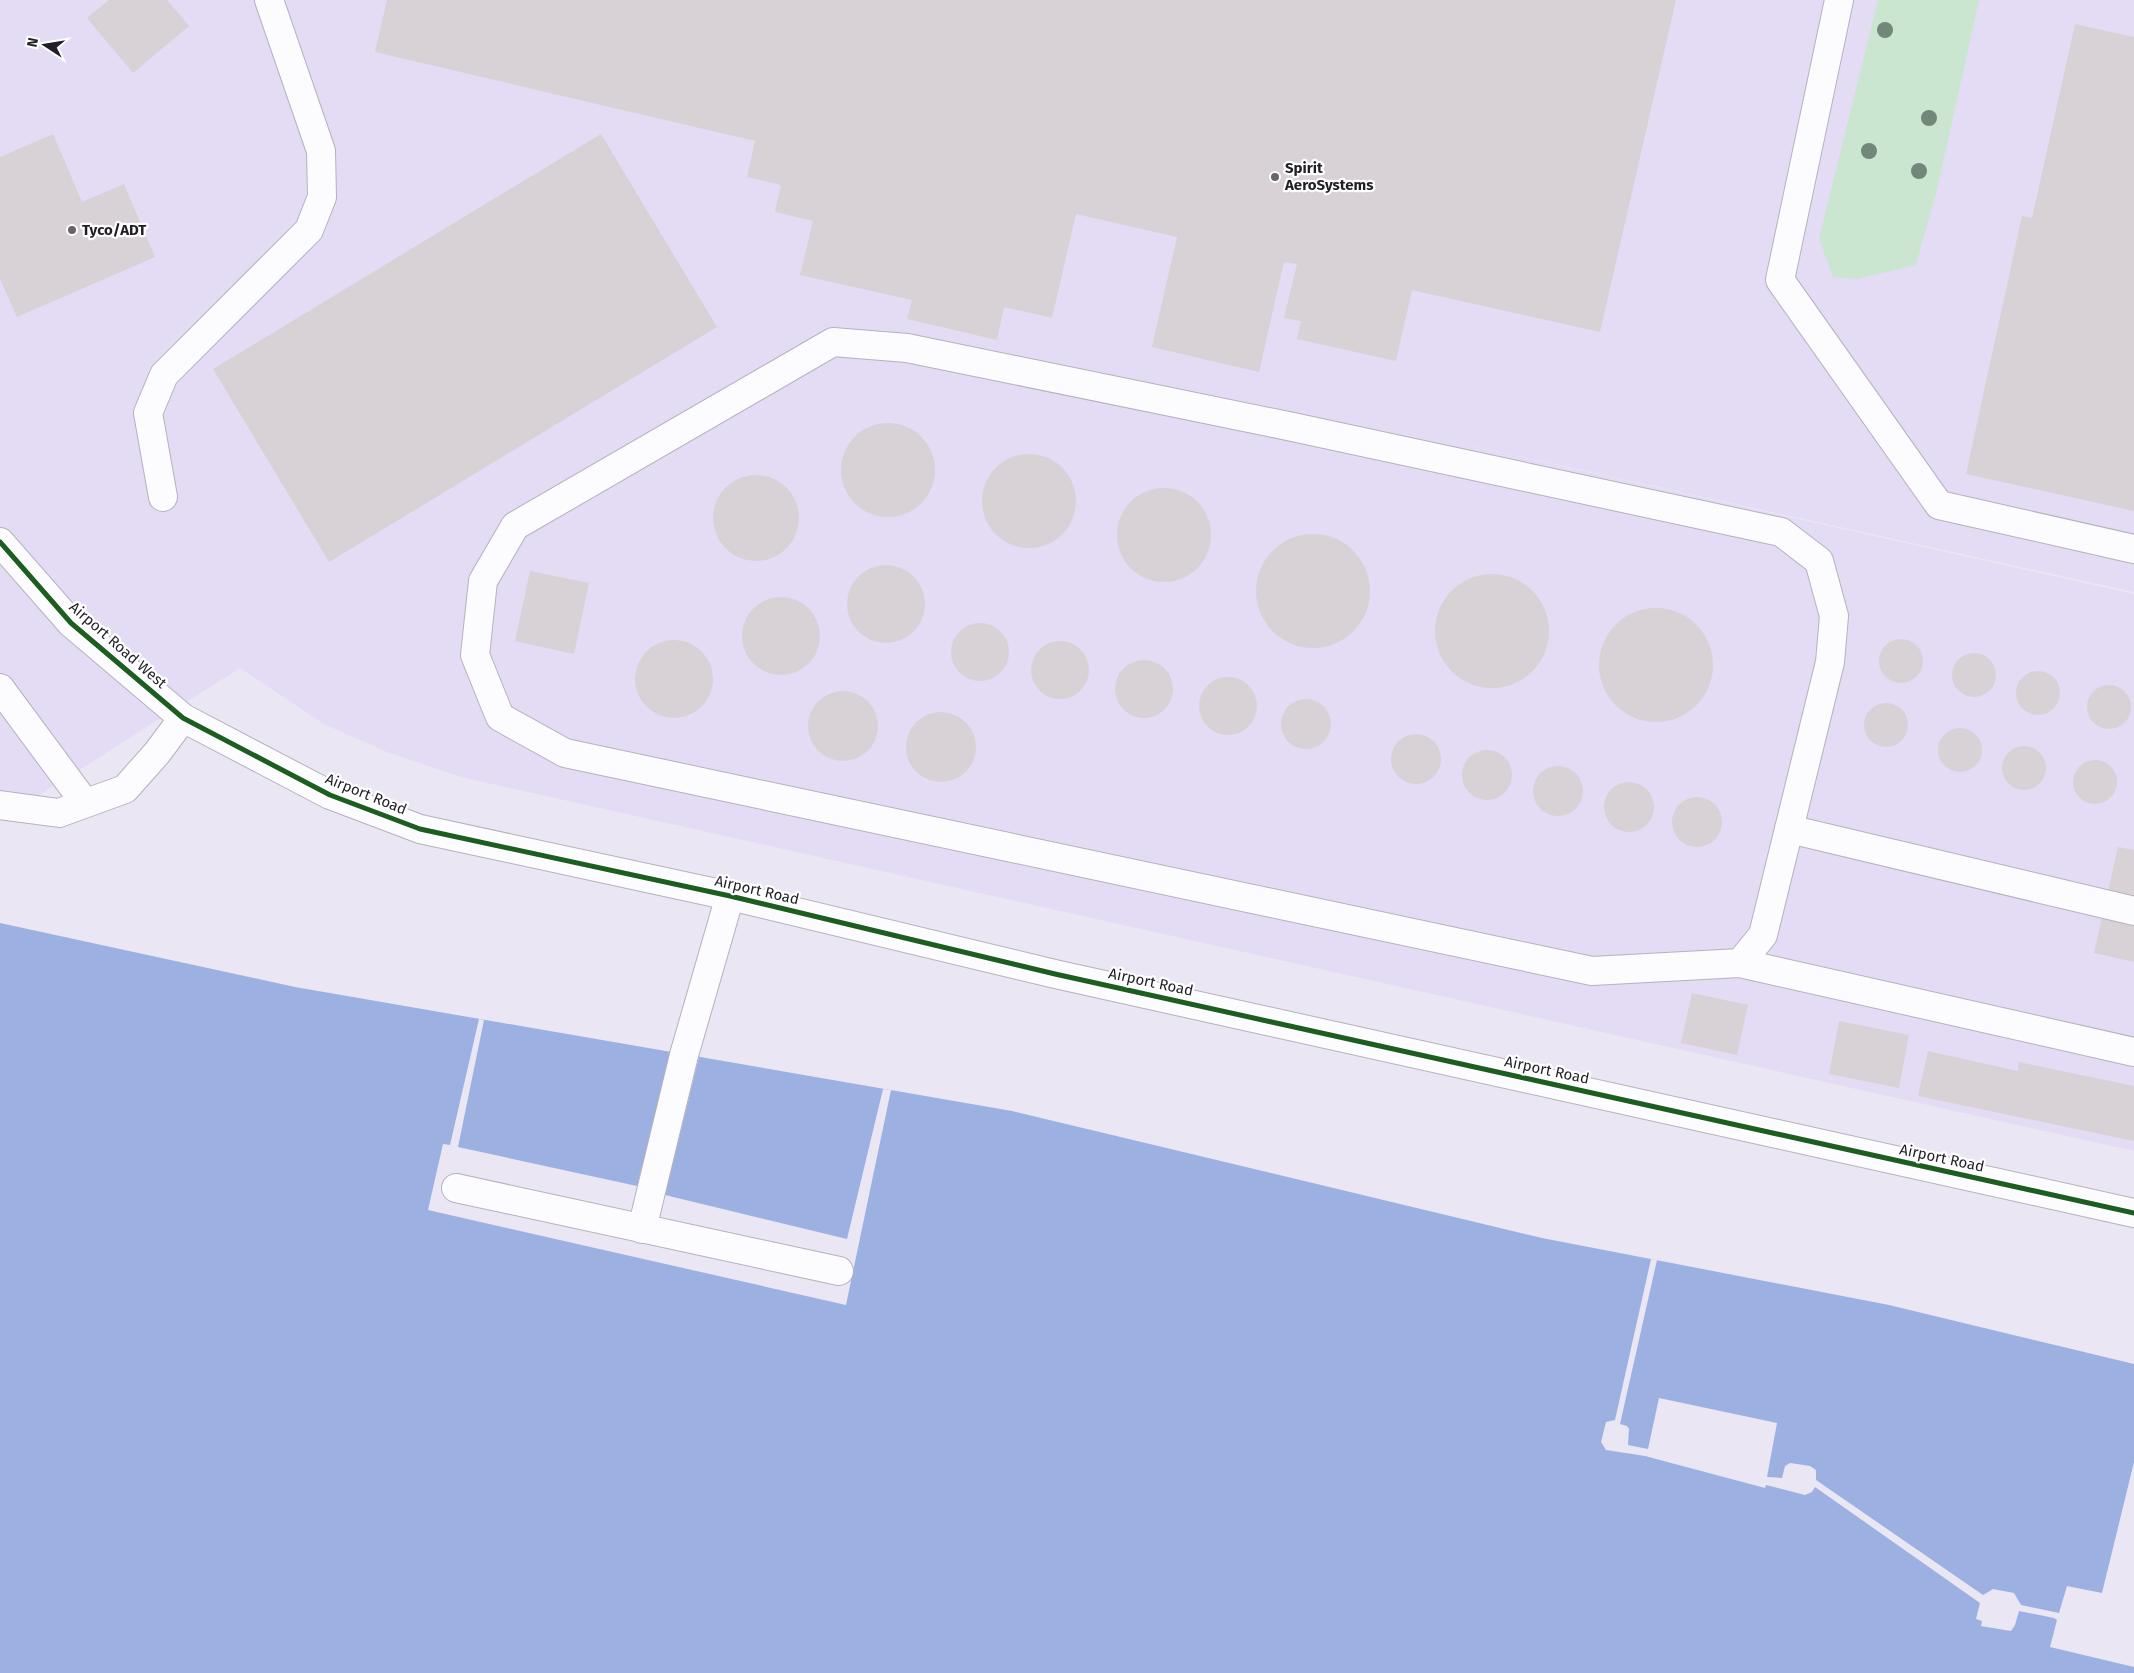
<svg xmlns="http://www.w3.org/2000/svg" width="2134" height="1673" viewBox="0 0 2134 1673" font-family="'Fira Sans',sans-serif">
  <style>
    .built { fill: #e3dcf4 }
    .green { fill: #cae6d0 }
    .water { fill: #9cb1e2 }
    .pier { fill: #eae6f3 }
    .building { fill: #d8d1d6 }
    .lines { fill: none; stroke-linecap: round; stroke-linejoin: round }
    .minor-casing { stroke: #b5b2bd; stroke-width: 30 }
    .minor { stroke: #fcfbfd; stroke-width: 28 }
    .cycleway-casing { stroke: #fff; stroke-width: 8 }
    .cycleway { stroke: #1b5e20; stroke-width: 5 }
    .tree { fill: #718779 }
    .poi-dot { fill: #67646e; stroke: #fff; stroke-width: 2 }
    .labels { text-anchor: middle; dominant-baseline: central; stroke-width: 4.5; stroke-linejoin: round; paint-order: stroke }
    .poi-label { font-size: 15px; font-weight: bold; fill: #211e27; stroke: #fff; text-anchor: start }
    .street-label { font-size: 15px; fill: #211e27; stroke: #fff }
  </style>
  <rect width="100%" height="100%" fill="#eae6f3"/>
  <path class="built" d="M0 0H2134V592L1274 402 2134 594V1151L461 777 387 752 324 724 240 668 0 820Z"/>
  <path class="green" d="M1878 0H1979L1937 190 1916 265 1857 279 1833 277 1819 238Z"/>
  <path class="water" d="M0 923 295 987 1012 1111 1542 1238 1889 1305 2134 1364V1673H0Z"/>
  <g class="pier">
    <path d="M479 1019 484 1020 458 1147 637 1186 671 1052 699 1057 665 1195 847 1239 883 1089 891 1090 846 1305 428 1210 443 1144 450 1145Z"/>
    <path d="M1651 1259 1657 1260 1620 1424 1627 1426 1629 1429 1628 1445 1648 1449 1659 1398 1777 1423 1767 1477 1782 1478 1785 1466 1790 1463 1810 1466 1816 1470V1480L1983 1595 1993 1589 2014 1593 2021 1605 2059 1613 2067 1586 2102 1593 2134 1462V1667L2050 1647 2057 1620 2054 1618 2019 1611 2015 1625 2011 1631 1981 1626 1982 1621 1976 1619 1980 1603 1815 1487 1812 1492 1805 1495 1766 1485 1765 1488 1645 1456 1606 1450 1601 1442 1606 1422 1615 1420Z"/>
  </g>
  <g class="building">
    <path d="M109 0H167L189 26 133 73 87 18Z"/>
    <path d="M387 0H1676L1600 332 1412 290 1396 361 1297 339 1301 321 1284 318 1297 264 1284 262 1259 372 1152 347 1177 237 1076 214 1052 318 1004 307 997 340 907 319 912 300 800 275 813 221 775 212 781 185 747 177 755 141 375 52Z"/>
    <path d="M2075 24 2134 37V511L1966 474 2022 216 2032 218Z"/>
    <path d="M53 134 82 202 124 184 155 257 17 317 0 279V157Z"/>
    <path d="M601 134 717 327 329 562 213 369Z"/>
    <circle cx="888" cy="470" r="47"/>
    <circle cx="1029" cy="501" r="47"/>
    <circle cx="756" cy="518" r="43"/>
    <circle cx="1164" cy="535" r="47"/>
    <circle cx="1313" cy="591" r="57"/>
    <circle cx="886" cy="604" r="39"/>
    <path d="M530 571 589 583 574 654 515 641Z"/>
    <circle cx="1492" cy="631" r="57"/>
    <circle cx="781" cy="636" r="39"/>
    <circle cx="1656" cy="665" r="57"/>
    <circle cx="980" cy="652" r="29"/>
    <circle cx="1901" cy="661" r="22"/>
    <circle cx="674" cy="679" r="39"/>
    <circle cx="1060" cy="670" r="29"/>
    <circle cx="1974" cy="675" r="22"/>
    <circle cx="1144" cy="689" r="29"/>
    <circle cx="2038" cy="693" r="22"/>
    <circle cx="1228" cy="706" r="29"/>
    <circle cx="2109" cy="707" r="22"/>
    <circle cx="843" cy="726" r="35"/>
    <circle cx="1306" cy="724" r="25"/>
    <circle cx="1886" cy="725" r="22"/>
    <circle cx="941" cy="747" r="35"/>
    <circle cx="1960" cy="750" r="22"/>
    <circle cx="1416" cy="759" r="25"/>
    <circle cx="2024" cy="768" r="22"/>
    <circle cx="1487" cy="775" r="25"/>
    <circle cx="2095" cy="782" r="22"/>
    <circle cx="1558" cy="791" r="25"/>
    <circle cx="1629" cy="807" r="25"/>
    <circle cx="1697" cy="822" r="25"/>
    <path d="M2118 847 2134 850V962L2094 953Z"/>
    <path d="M1692 993 1748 1005 1737 1055 1681 1043Z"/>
    <path d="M1839 1021 1909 1035 1899 1088 1829 1074Z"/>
    <path d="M1928 1051 2018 1071 2019 1062 2134 1086V1141L1918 1096Z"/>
  </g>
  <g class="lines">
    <g class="minor-casing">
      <g id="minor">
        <path d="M1839 0 1780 280 1939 505 2134 549"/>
        <path d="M163 497 148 413 164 375 309 230 322 197 321 151 269 0"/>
        <path d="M0 542 71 623 183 718 330 795 420 829 730 896 1055 974 2134 1213"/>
        <path d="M0 688 85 803"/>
        <path d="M0 805 59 813 125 789 157 753 183 718"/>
        <path d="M1789 829 2134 911"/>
        <path d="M1740 963 1763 935 1830 662 1834 616 1819 561 1781 532 1288 426 907 348 833 342 515 526 483 581 475 655 500 717 565 753 1592 971 1740 963 2134 1052"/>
        <path d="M456 1188 839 1271"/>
        <path d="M642 1229 684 1055 730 896"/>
      </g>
    </g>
    <use href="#minor" class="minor"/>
    <g class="cycleway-casing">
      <path id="cycleway" d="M0 542 71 623 183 718 330 795 420 829 730 896 1055 974 2134 1213"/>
    </g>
    <use href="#cycleway" class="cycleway"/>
  </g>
  <g class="tree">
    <circle cx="1885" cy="30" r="8"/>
    <circle cx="1929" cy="118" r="8"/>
    <circle cx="1869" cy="151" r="8"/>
    <circle cx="1919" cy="171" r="8"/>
  </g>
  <g class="poi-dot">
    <circle cx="1275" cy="177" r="5"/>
    <circle cx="72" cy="230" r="5"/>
  </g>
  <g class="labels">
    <g class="poi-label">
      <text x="1285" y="168">Spirit<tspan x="1285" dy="17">AeroSystems</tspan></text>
      <text x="82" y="230">Tyco/ADT</text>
    </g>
    <g class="street-label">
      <text transform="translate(118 645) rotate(41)">Airport Road West</text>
      <text transform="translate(366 794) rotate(22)">Airport Road</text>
      <text transform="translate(757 890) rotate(13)">Airport Road</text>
      <text transform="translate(1151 982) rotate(12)">Airport Road</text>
      <text transform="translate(1547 1070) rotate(12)">Airport Road</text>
      <text transform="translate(1942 1158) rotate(12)">Airport Road</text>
    </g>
  </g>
  <g transform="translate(45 45) rotate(282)" stroke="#ffffff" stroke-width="4" paint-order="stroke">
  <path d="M0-4L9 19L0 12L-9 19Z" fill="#211e27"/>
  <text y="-8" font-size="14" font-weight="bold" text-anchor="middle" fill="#211e27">N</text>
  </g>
</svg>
